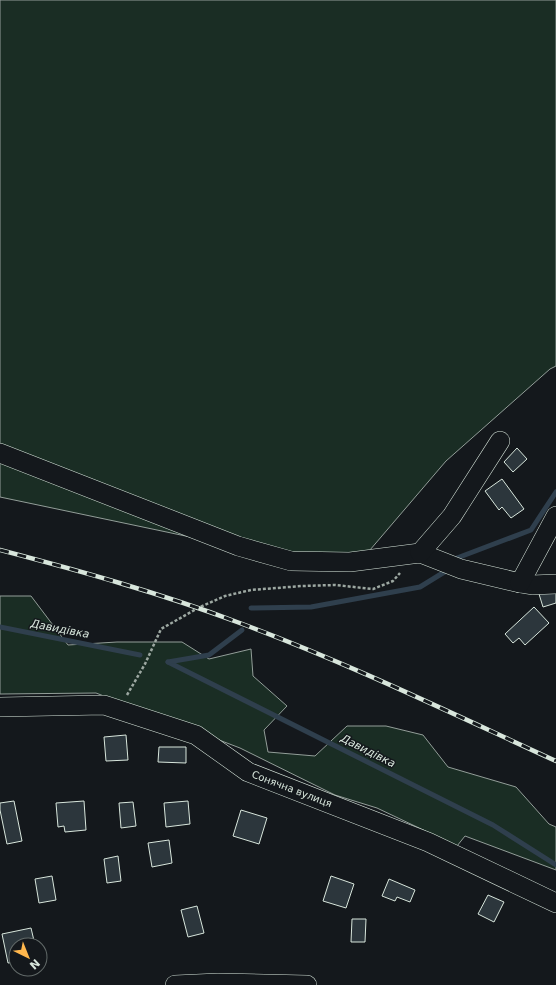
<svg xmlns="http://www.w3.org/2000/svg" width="556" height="985" viewBox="0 0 556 985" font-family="'DejaVu Sans',sans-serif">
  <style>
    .green { fill: #1a2d24; stroke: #939e99 }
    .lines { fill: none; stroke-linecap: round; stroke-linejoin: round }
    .stream { stroke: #2f3f4d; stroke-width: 5 }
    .building { fill: #2c363c; stroke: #d8e6dc }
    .minor-casing { stroke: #d8e6dc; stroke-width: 20 }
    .path { stroke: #9da8a2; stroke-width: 2.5; stroke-dasharray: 3 2; stroke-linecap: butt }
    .minor { stroke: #14181c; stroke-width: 19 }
    .rail-casing { stroke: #d8e6dc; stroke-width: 4.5 }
    .rail { stroke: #14181c; stroke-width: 3; stroke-dasharray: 9; stroke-linecap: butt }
    .labels { text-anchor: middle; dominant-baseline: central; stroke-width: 3; stroke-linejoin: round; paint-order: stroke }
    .street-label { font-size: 10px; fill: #d8e6dc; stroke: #14181c }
    .water-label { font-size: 11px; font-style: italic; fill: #d8e6dc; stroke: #14181c }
  </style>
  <rect width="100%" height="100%" fill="#14181c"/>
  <g class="green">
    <path d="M0 0H556V366L550 369 446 461 352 571 0 497Z"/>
    <path d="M0 596H31L68 645 117 642H182L209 659 251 649 253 676 287 706 264 730 268 752 315 756 347 726H386L423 735 448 767 516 787 549 824 556 827V870L465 836 457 846 377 808 335 795 240 748 96 693 0 694Z"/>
  </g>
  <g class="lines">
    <g class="stream">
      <path d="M457 558 531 530 556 492"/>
      <path d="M251 608 311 607 420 587 446 571"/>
      <path d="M0 627 140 655"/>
      <path d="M168 662 493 825 556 865"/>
      <path d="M168 662 209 655 242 630"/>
    </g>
  </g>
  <g class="building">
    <path d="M517 448 527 459 513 472 504 462Z"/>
    <path d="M502 479 524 509 511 518 502 507 499 510 485 491Z"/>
    <path d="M556 589V603L543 607 539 594Z"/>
    <path d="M534 607 549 623 525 645 519 638 513 643 505 634Z"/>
    <path d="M126 735 128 760 106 761 104 737Z"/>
    <path d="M159 747H186V763L158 762Z"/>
    <path d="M14 801 22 841 7 844 0 810V803Z"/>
    <path d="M84 801 86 830 65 832 64 826 58 827 56 803Z"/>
    <path d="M188 801 190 824 166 827 164 803Z"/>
    <path d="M133 802 136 826 121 828 119 803Z"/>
    <path d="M241 810 267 818 259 844 233 836Z"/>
    <path d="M169 840 172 863 152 867 148 843Z"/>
    <path d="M118 856 121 881 107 883 104 859Z"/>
    <path d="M52 876 56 900 39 903 35 879Z"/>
    <path d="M331 876 354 884 346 908 323 901Z"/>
    <path d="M389 879 415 890 410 902 397 897 395 901 382 896Z"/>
    <path d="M488 895 504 902 494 922 478 914Z"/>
    <path d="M197 906 204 933 188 937 181 910Z"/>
    <path d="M352 919H366L365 942H351Z"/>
    <path d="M31 928 35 945H16V962L8 963 2 934Z"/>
  </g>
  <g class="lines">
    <g class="minor-casing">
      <g id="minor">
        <path d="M0 453 238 546 291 561 350 562 420 553 461 569 520 583 532 585 556 584"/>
        <path d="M420 553 452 516 500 441"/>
        <path d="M520 583 556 516"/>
        <path d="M0 707 104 705 196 735 248 772 428 842 556 903"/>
        <path d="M175 985 218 983 307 985"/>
      </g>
    </g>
    <path class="path" d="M127 695 145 664 161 629 198 608 225 596 251 590 302 586 335 585 373 589 393 581 400 573"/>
    <use href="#minor" class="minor"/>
    <g class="rail-casing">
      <path id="rail" d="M0 550C80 571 160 593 237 622 346 662 451 713 556 761"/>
    </g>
    <use href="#rail" class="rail"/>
  </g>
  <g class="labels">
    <g class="street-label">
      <text transform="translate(292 789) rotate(21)">Сонячна вулиця</text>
    </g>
    <g class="water-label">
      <text transform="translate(60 629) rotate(11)">Давидівка</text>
      <text transform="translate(368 751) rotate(27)">Давидівка</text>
    </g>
  </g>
  <g transform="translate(28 957) rotate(137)"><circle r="19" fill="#14181c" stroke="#626a69"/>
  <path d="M0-3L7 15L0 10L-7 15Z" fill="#ffb74d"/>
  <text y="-6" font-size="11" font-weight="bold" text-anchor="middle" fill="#d8e6dc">N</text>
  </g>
</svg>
